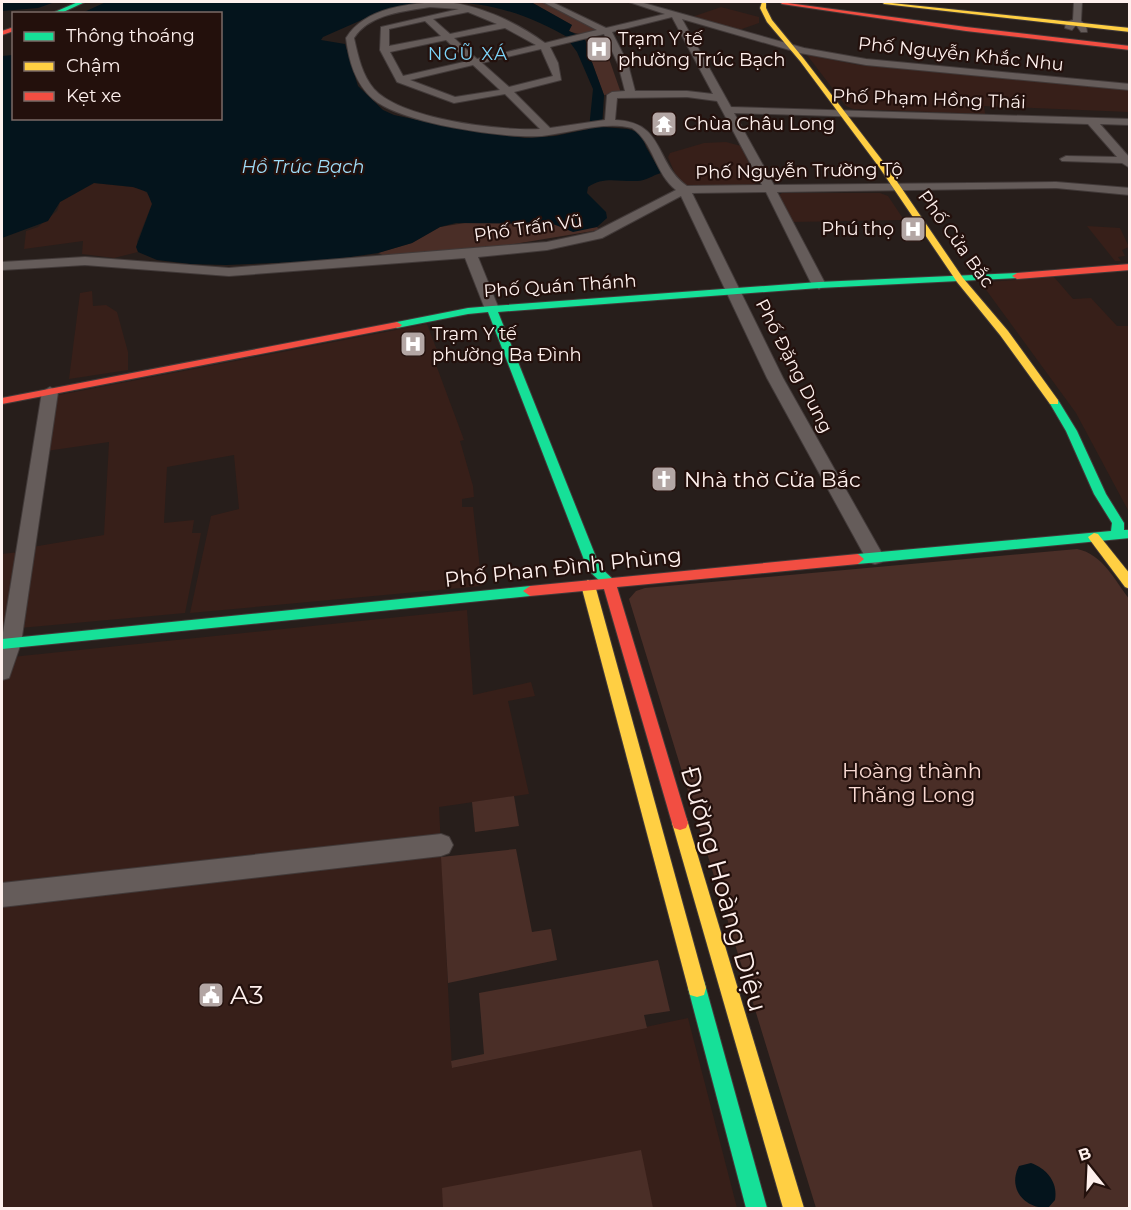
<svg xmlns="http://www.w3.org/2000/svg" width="1131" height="1210" viewBox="0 0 1131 1210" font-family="Montserrat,sans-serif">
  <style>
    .built { fill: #371f19 }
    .green { fill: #4a2e27 }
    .water { fill: #04141c; fill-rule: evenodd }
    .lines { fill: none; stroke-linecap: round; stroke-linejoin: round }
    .street-casing { stroke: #423a39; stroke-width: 2 }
    .fast-casing { stroke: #423a39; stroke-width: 2 }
    .slow-casing { stroke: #423a39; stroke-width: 2 }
    .jam-casing { stroke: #423a39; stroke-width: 2 }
    .street { fill: #655c5a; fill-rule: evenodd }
    .fast { fill: #16e098; fill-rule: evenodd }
    .slow { fill: #ffcf43; fill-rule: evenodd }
    .jam { fill: #f24e42; fill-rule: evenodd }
    .labels { text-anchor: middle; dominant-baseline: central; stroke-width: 4.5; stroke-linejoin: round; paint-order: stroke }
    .far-poi-label { font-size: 18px; fill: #fef0ed; stroke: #23100c; text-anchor: start }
    .far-neighbourhood-label { font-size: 18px; letter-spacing: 1.5px; fill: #7cd5fa; stroke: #23100c }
    .far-street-label { font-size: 18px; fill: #fef0ed; stroke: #23100c }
    .far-water-label { font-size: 18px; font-style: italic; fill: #9edcf7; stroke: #23100c }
    .poi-label { font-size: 21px; fill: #fef0ed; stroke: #23100c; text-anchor: start }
    .street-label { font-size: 21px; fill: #fef0ed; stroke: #23100c }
    .park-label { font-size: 21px; fill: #f8d9d2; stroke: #23100c }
    .near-street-label { font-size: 26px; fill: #fef0ed; stroke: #23100c }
    .near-poi-label { font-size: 26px; fill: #fef0ed; stroke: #23100c; text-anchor: start }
  </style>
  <rect width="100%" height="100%" fill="#271e1b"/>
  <g class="built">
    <path d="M721 7 759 17V23L739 30 692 17Z"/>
    <path d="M807 55 859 65 1129 90V112L984 106 985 114 853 109 846 106Z"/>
    <path d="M726 142 741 146 756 179 755 184 750 187H687L678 181 668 157 670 153 704 143Z"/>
    <path d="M94 183 141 188 151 197 152 204 137 241 138 252 114 258 82 254 83 241 24 249 26 231 38 227 57 211 60 202Z"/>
    <path d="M782 193H880L888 196 904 220 792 222 778 196Z"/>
    <path d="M1087 226 1120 228 1129 247 1122 250 1125 256 1118 257 1121 261H1115Z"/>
    <path d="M1054 277 1073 299 1091 298 1117 326H1129V512L1076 413 984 287 987 282Z"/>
    <path d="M92 291 93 306 106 305 117 312 128 352V370L69 379 80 293Z"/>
    <path d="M427 324 438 353 432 354 464 440 460 441 473 486 474 497 462 499V507H473L482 586 190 613 211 516 239 509 234 455 167 467 164 523 194 520 192 533H201L185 613 20 628 32 547 104 535 109 442 46 451 54 396Z"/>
    <path d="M19 552 6 630H2V554Z"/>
    <path d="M467 610 473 695 531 682 535 696 508 701 529 794 439 807 452 1068 688 1018 737 1208H2V658Z"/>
  </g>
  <g class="green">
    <path d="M531 2H543L599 29C590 34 576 36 568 30L572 25Z"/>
    <path d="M607 53 621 93 604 95 589 54Z"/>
    <path d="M471 222 553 224 561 225 567 230 597 227 599 230 478 250 390 258 378 253 412 243 440 227Z"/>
    <path d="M1077 549C1103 554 1115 581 1130 600L1129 1208H816L629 599 636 591 645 588Z"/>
    <path d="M514 796 519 826 475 832 472 802Z"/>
    <path d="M516 849 532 932 551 929 557 960 448 983 441 857Z"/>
    <path d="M658 960 670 1011 644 1015 647 1028 452 1068 451 1061 484 1054 479 993Z"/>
    <path d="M641 1150 653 1208H443L442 1188Z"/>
  </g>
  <g class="water">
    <path d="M2 2H55L38 8 2 11Z"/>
    <path d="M106 2H531L572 25 569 31 584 38 592 54H589L604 95 602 127 628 129 641 133 646 147 661 173C653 175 646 181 637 181 620 182 603 176 588 187L587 193 606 212 607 218 597 227 573 232 553 224 456 223 440 227 412 243 378 253 323 261 226 265 191 264 157 260 138 252 136 247 152 204 147 192 133 187 94 183 60 202 48 221 2 238V56L13 55 14 118H220V14L82 13ZM440 2C488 1 531 15 572 40L569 41 577 52 593 89 589 129 555 136 525 138 460 129 394 115 383 110 358 86 345 44 321 40 323 37 373 15Z"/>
    <path d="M1031 1163C1047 1169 1058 1182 1055 1200L1048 1208C1025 1209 1007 1189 1019 1166Z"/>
  </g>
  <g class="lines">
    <g class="street-casing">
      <g id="street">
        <path d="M444 2C478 4 518 23 545 43L597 30 543 2H552L606 28 665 14 629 2H640L804 48 866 59 1130 84V90L866 65 800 53 682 19 731 107 1130 119V125L1100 124 1130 158V168L1122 163 1062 161 1060 159 1066 156 1117 157 1088 124 734 113 774 185 1056 182 1130 188V195L1056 188 777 192 826 285 819 289 812 285 766 192 692 193 783 378 884 557 882 562 875 564 868 562 767 378 681 196 602 238 547 250 478 257 499 309 492 313 485 309 465 258 229 276 85 265 2 270V262L85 257 229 268 547 242 594 232 676 190C655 174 654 143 632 128 603 121 571 133 542 136 505 139 400 123 373 99 355 83 349 61 346 38 365 7 411 3 444 2ZM430 7 459 9 381 27 380 50 397 82 454 103 505 94 540 129C499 131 401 119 374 89 362 75 358 56 354 38 369 14 405 11 430 7ZM468 12 497 24 450 34 433 19ZM672 17 713 94 687 91H635L628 64 612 32ZM425 21 441 36 389 46V29ZM505 28 536 45 477 59 454 38ZM604 34 618 64 625 91 612 92 607 95 605 120 550 128 514 92 561 80 558 63 550 47ZM446 40 468 61 403 76 390 52ZM541 49 553 76 509 87 482 63ZM473 65 500 90 455 97 410 80ZM687 97 717 101 762 185 687 186C654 163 666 122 615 120L617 98Z"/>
        <path d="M1074 2H1082L1081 21 1086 25 1087 32H1081L1076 25 1072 30 1065 28 1066 22 1073 20Z"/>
        <path d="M50 387 58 392 21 643 9 678 2 680V639L42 392Z"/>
        <path d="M441 834 449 837 453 845 449 853 441 856 2 907V883Z"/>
      </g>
    </g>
    <g class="fast-casing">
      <g id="fast">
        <path d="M78 2H85L59 14H50Z"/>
        <path d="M1017 273 1020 274V278L819 288 498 312 600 567 616 582 609 587 604 585 588 570 488 312 468 314 397 328 392 325 397 322 468 308 492 306 819 282Z"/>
        <path d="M1054 399 1058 400 1077 431 1106 494 1124 523V530H1130V538L858 564 853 562 852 559 858 554 1111 531 1112 523 1094 494 1066 431 1049 402Z"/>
        <path d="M530 586 537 591 530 596 2 649V639Z"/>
        <path d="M697 979 704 981 706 988 767 1208H746L688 988 690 981Z"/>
      </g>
    </g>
    <g class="slow-casing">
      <g id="slow">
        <path d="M762 2H766V8L772 20 804 59 885 164 963 278 1008 331 1058 400V404H1050L1000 335 957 282 879 167 800 61 767 22 760 8Z"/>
        <path d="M882 2 1130 28V32L884 4Z"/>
        <path d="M1094 533 1098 534 1130 574V589L1125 587 1090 540 1088 537Z"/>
        <path d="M588 580 595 585 706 988 704 995 697 997 690 995 688 988 581 585Z"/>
        <path d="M680 816 686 818 688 823 804 1208H783L672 823 674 818Z"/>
      </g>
    </g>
    <g class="jam-casing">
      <g id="jam">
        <path d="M780 2 966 27 1130 46V50L966 31 782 4Z"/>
        <path d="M14 27V31L2 35V31Z"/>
        <path d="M1130 264V270L1017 279 1012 276 1017 273Z"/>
        <path d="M397 322 402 325 400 327 2 404V398Z"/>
        <path d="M858 554 864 559 858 564 617 587 688 823 686 828 680 830 674 828 672 823 604 589 530 596 523 591 530 586Z"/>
      </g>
    </g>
    <use href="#street" class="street"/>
    <use href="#fast" class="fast"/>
    <use href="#slow" class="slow"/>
    <use href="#jam" class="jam"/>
  </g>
  <defs>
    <g id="hospital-square" transform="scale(1.35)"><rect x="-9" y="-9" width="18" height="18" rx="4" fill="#b3a6a4" stroke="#23100c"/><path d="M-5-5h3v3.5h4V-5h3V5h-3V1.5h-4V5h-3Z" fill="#fff"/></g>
    <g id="temple-square" transform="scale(1.35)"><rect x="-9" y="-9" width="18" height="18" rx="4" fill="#b3a6a4" stroke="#23100c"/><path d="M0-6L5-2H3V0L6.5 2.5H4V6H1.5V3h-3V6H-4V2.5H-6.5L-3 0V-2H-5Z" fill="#fff"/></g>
    <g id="church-square" transform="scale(1.35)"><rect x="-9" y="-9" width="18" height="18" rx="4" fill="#b3a6a4" stroke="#23100c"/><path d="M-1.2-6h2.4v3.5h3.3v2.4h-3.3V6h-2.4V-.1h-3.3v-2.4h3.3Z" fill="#fff"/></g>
    <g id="civic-square" transform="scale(1.35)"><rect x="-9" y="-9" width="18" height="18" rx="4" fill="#b3a6a4" stroke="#23100c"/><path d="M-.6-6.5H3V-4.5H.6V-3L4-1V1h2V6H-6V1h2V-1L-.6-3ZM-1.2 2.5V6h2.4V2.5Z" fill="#fff"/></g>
  </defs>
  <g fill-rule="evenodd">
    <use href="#hospital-square" x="599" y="49"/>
    <use href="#temple-square" x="664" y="124"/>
    <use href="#hospital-square" x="913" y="229"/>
    <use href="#hospital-square" x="413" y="344"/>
    <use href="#church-square" x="664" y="479"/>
    <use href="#civic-square" x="211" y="995"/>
  </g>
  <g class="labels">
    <g class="far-poi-label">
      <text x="618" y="39">Trạm Y tế<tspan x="618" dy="21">phường Trúc Bạch</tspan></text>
      <text x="684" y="124">Chùa Châu Long</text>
      <text x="894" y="229" text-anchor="end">Phú thọ</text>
      <text x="432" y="334">Trạm Y tế<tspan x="432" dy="21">phường Ba Đình</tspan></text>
    </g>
    <g class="far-neighbourhood-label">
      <text x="468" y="54">NGŨ XÁ</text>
    </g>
    <g class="far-street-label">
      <text transform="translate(961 54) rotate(6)">Phố Nguyễn Khắc Nhu</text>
      <text transform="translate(929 99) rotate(2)">Phố Phạm Hồng Thái</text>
      <text transform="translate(799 171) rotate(-1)">Phố Nguyễn Trường Tộ</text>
      <text transform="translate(528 228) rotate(-8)">Phố Trấn Vũ</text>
      <text transform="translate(956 239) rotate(54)">Phố Cửa Bắc</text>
      <text transform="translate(560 286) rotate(-4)">Phố Quán Thánh</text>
      <text transform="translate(794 366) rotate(63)">Phố Đặng Dung</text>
    </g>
    <g class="far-water-label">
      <text x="303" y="167">Hồ Trúc Bạch</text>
    </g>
    <g class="poi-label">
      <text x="684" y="479">Nhà thờ Cửa Bắc</text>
    </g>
    <g class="street-label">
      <text transform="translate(563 567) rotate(-6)">Phố Phan Đình Phùng</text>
    </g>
    <g class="park-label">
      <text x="912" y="770">Hoàng thành<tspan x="912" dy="24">Thăng Long</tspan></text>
    </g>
    <g class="near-street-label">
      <text transform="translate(724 889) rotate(74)">Đường Hoàng Diệu</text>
    </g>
    <g class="near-poi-label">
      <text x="230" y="995">A3</text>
    </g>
  </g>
  <rect width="1131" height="1210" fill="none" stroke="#fef0ed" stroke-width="6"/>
  <rect x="12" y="12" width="210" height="108" fill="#23100c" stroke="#7b6a66" stroke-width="1.5"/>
  <rect x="24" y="32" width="30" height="9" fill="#16e098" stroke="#7b6a66" stroke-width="1.5"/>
  <text x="66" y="42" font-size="18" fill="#fef0ed">Thông thoáng</text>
  <rect x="24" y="62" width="30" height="9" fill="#ffcf43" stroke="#7b6a66" stroke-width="1.5"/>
  <text x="66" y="72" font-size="18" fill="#fef0ed">Chậm</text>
  <rect x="24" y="92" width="30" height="9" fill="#f24e42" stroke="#7b6a66" stroke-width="1.5"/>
  <text x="66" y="102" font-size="18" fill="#fef0ed">Kẹt xe</text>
  <g transform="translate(1089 1168) rotate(342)" stroke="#23100c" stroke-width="4.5" paint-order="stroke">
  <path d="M0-4.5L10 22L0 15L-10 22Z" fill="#fef0ed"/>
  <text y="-9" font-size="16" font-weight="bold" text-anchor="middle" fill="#fef0ed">B</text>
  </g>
</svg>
